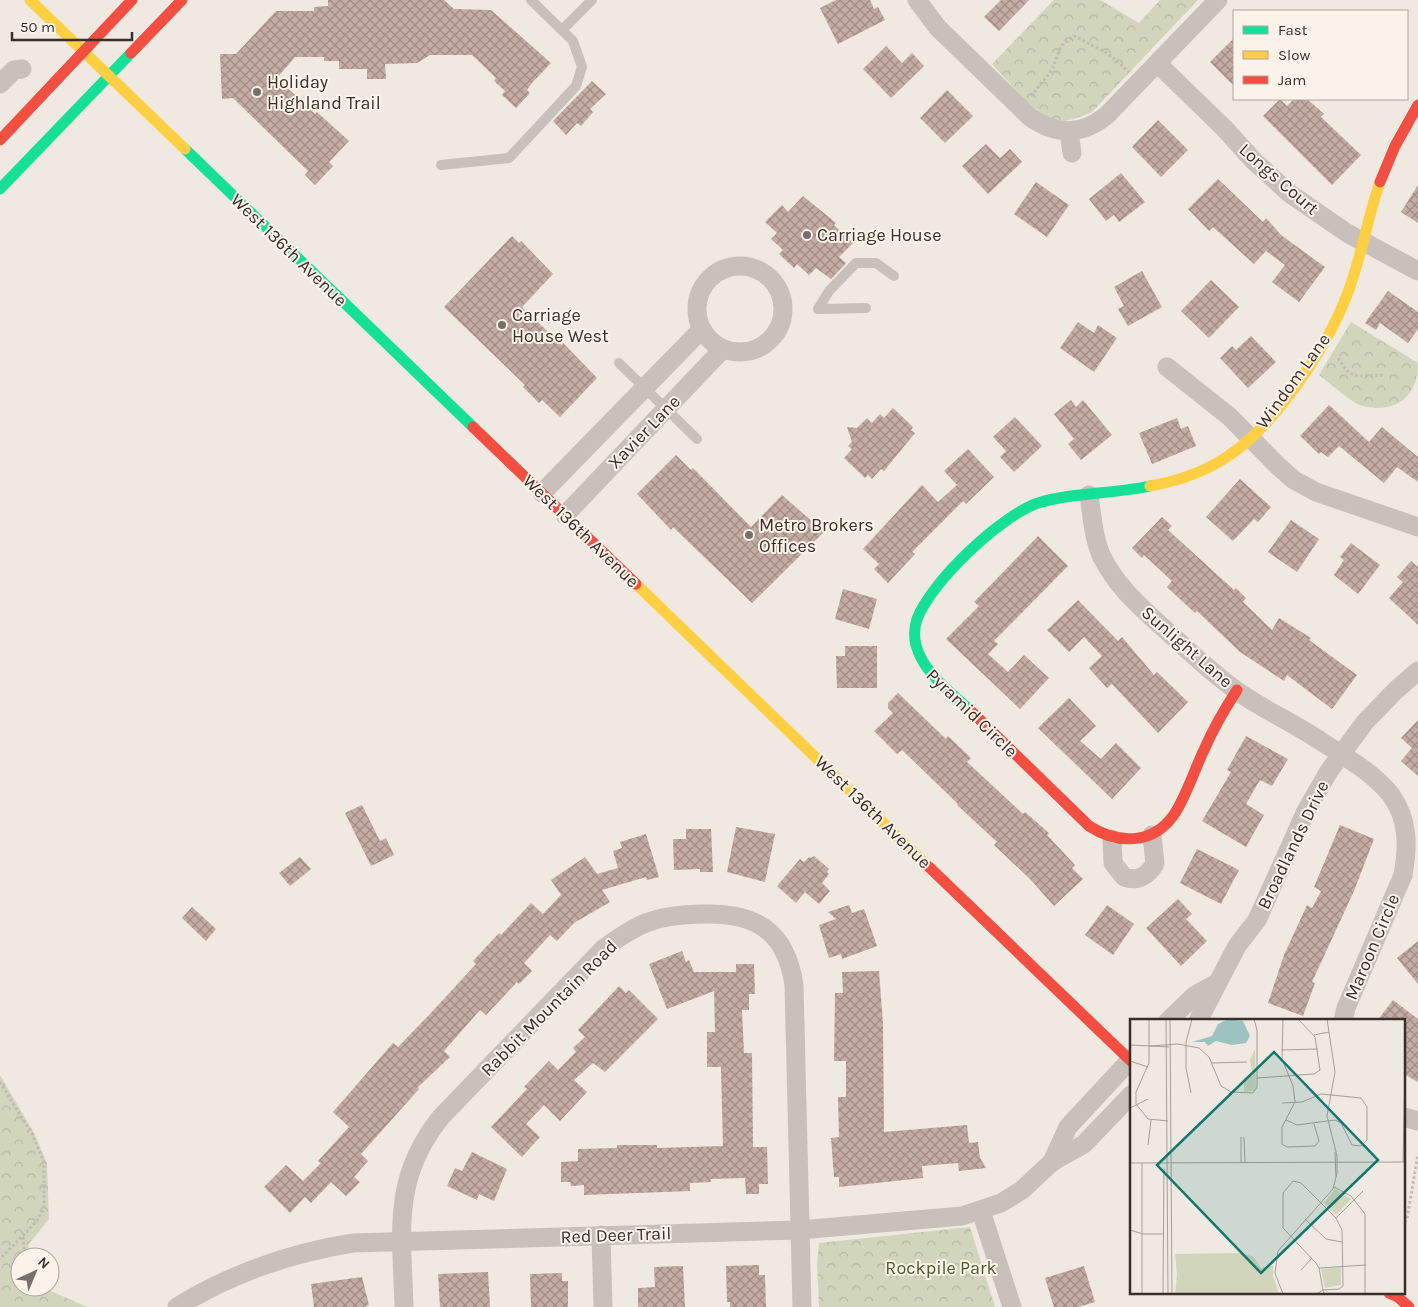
<svg xmlns="http://www.w3.org/2000/svg" width="1418" height="1307" viewBox="0 0 1418 1307" font-family="Karla,sans-serif">
  <style>
    .forest { fill: url(#forest-crowns) }
    .building { fill: url(#building-cross-hatch) }
    .lines { fill: none; stroke-linecap: round; stroke-linejoin: round }
    .path { stroke: #c1b9b3; stroke-width: 3; stroke-dasharray: 2.5 2.5; stroke-linecap: butt }
    .lane { stroke: #c8c1bb; stroke-width: 10 }
    .street { stroke: #c8c1bb; stroke-width: 19 }
    .fast { stroke: #16e098; stroke-width: 11 }
    .slow { stroke: #ffcf43; stroke-width: 11 }
    .jam { stroke: #f24e42; stroke-width: 11 }
    .poi-dot { fill: #796f6a; stroke: #fbf3ea; stroke-width: 2 }
    .labels { text-anchor: middle; dominant-baseline: central; stroke-width: 4; stroke-linejoin: round; paint-order: stroke }
    .poi-label { font-size: 18px; fill: #3a2e29; stroke: #fbf3ea; text-anchor: start }
    .street-label { font-size: 18px; fill: #3a2e29; stroke: #fbf3ea }
    .park-label { font-size: 18px; fill: #4a5a2a; stroke: #fbf3ea }
    .inset-road { fill: none; stroke: #a79e98; stroke-width: 1 }
    .view { fill: #0f766e; fill-opacity: 0.15; stroke: #0f766e; stroke-width: 2.5 }
    .inset-edge { fill: none; stroke: #3a2e29; stroke-width: 2.5 }
  </style>
  <defs>
    <pattern id="forest-crowns" width="20" height="18" patternUnits="userSpaceOnUse" patternTransform="scale(1.25)"><rect width="20" height="18" fill="#d1d5bc"/><path d="M2 6a3 3 0 1 1 6 0M12 15a3 3 0 1 1 6 0" fill="none" stroke="#b4b7a2"/></pattern>
    <pattern id="building-cross-hatch" width="8" height="8" patternUnits="userSpaceOnUse" patternTransform="scale(1.25)"><rect width="8" height="8" fill="#c4aba3"/><path d="M0 0l8 8M0 8l8-8" fill="none" stroke="#a08c85"/></pattern>
  </defs>
  <rect width="100%" height="100%" fill="#efe9e2"/>
  <g class="forest">
    <path d="M1054 0H1100L1139 23 1160 0H1198L1092 112C1082 116 1069 122 1058 121 1037 118 1007 79 992 64Z"/>
    <path d="M1351 322 1418 363C1418 396 1397 414 1363 406 1352 404 1329 382 1319 375Z"/>
    <path d="M0 1075 34 1133 47 1163 49 1219 28 1245 29 1257H20V1287H42L87 1307H0Z"/>
    <path d="M970 1227 995 1307H819L817 1264 819 1243Z"/>
  </g>
  <g class="building">
    <path d="M328 0H444L454 9 491 10 551 63 532 83 527 90 530 93 516 108 502 95 505 91 494 81 496 78 472 55H430L417 63 385 64 386 79H367V69H339V61H324V57H295L277 78 315 114 317 112 349 141 329 162 333 166 315 185 305 175 308 171 233 98 222 99 220 54H236L276 11H314V7L328 6Z"/>
    <path d="M836 0H870L874 9 878 7 885 20 838 44 820 8Z"/>
    <path d="M1001 0H1029L999 31 984 17Z"/>
    <path d="M1234 38V86L1210 62Z"/>
    <path d="M886 46 902 63 912 53 924 66 891 98 863 69Z"/>
    <path d="M592 81 606 94 590 109 593 112 581 126 577 123 566 135 553 121Z"/>
    <path d="M947 90 973 116 945 143 920 118Z"/>
    <path d="M1280 99 1287 106 1294 99H1307L1324 114 1321 117 1361 155 1332 185 1263 116Z"/>
    <path d="M1158 120 1188 150 1161 177 1132 147Z"/>
    <path d="M986 144 1000 158 1010 149 1022 162 988 194 962 166Z"/>
    <path d="M1121 173 1145 202 1119 222 1114 215 1106 221 1089 199Z"/>
    <path d="M1218 179 1263 222 1266 218 1281 235 1325 267 1299 302 1272 282 1285 265 1266 251 1254 264 1213 227 1209 231 1188 209Z"/>
    <path d="M1036 182 1069 205 1047 237 1014 214Z"/>
    <path d="M1418 185V223L1401 212Z"/>
    <path d="M803 196 836 223 834 225 853 243 839 257 846 263 831 279 816 268 809 275 797 264 794 268 779 254 783 250 771 239 777 233 765 222 782 205 788 212Z"/>
    <path d="M512 236 519 243 521 241 553 274 522 307 562 345 563 343 597 378 560 417 542 400 539 403 523 387 525 385 444 307Z"/>
    <path d="M1142 271 1162 307 1128 326 1118 309 1124 306 1114 287Z"/>
    <path d="M1211 280 1239 307 1209 338 1181 311Z"/>
    <path d="M1388 291 1418 312V329L1408 343 1380 323 1376 330 1365 323Z"/>
    <path d="M1078 322 1094 333 1098 325 1117 338 1094 372 1060 348Z"/>
    <path d="M1251 336 1276 362 1248 388 1220 358 1232 346 1236 350Z"/>
    <path d="M1071 400 1076 407 1083 400 1112 435 1081 460 1068 444 1074 439 1054 414Z"/>
    <path d="M1329 405 1369 442 1382 427 1418 457V482L1397 467 1384 483 1339 446 1328 457 1321 452 1319 454 1300 436Z"/>
    <path d="M893 408 913 427 911 430 915 433 884 471 881 469 872 479 868 475 865 478 844 458 852 449 848 446 852 442 847 427 857 428 867 418 872 423 880 414 884 418Z"/>
    <path d="M1015 417 1042 446 1014 472 1000 457 1006 451 993 437Z"/>
    <path d="M1177 418 1181 429 1188 426 1196 446 1152 464 1139 433Z"/>
    <path d="M968 449 994 477 966 504 963 501 912 552 915 554 888 583 874 569 879 564 863 549 922 485 938 502 957 485 944 471Z"/>
    <path d="M676 455 691 470 693 468 751 527 782 495 824 532 752 603 673 527 671 530 637 494Z"/>
    <path d="M1240 479 1271 507 1258 522 1254 519 1233 541 1206 517Z"/>
    <path d="M1162 517 1172 526 1168 530 1234 590 1236 588 1246 598 1243 602 1272 630 1279 618 1311 638 1309 640 1357 675 1332 709 1287 675 1284 681 1240 652 1197 611 1195 613 1167 587 1172 581 1144 555 1142 558 1132 548Z"/>
    <path d="M1291 520 1319 539 1297 572 1268 552Z"/>
    <path d="M1038 536 1068 566 994 641 998 644 988 654 1008 672 1024 655 1049 678 1020 709 946 639 979 606 974 602Z"/>
    <path d="M1351 543 1380 565 1358 594 1334 575 1344 560 1340 557Z"/>
    <path d="M1411 561 1418 567V625L1389 598 1403 582 1397 577Z"/>
    <path d="M843 589 877 599 869 629 835 619Z"/>
    <path d="M1078 600 1118 641 1122 637 1154 675 1157 672 1188 702 1158 733 1112 684 1107 688 1089 668 1102 656 1084 637 1069 652 1047 630Z"/>
    <path d="M845 646H877V688H837L836 656H845Z"/>
    <path d="M898 693 946 739 948 736 971 758 967 762 1023 814 1025 812 1049 833 1047 835 1075 865 1072 868 1083 879 1054 906 1030 879 994 845 997 842 957 805 958 804 902 750 897 754 874 731 893 713 888 708V703Z"/>
    <path d="M1069 698 1096 726 1080 741 1101 759 1116 743 1141 768 1112 799 1038 728Z"/>
    <path d="M1418 720V776L1401 761 1412 748 1401 738Z"/>
    <path d="M1246 736 1288 759 1272 786 1260 780 1246 804 1264 815 1246 847 1202 821 1231 772 1227 770Z"/>
    <path d="M362 805 380 841 386 838 394 855 371 866 345 813Z"/>
    <path d="M1340 825 1374 839 1354 891 1312 982 1315 983 1303 1016 1268 1003 1284 955 1307 905 1312 908 1321 891 1314 887Z"/>
    <path d="M736 827 775 834 765 882 727 872Z"/>
    <path d="M686 829H711L713 872H700V869L674 870 673 839H686Z"/>
    <path d="M646 834 659 877 647 880 646 877 602 890 610 902 574 923 557 941 550 935 524 963 532 971 519 984 517 982 486 1015 480 1010 444 1051 450 1057 417 1088 419 1089 361 1154 368 1161 354 1177 360 1182 346 1196 331 1182 311 1203 305 1197 290 1213 264 1187 286 1165 303 1181 321 1163 318 1161 349 1127 333 1112 393 1043 398 1047 429 1015 476 964 473 961 499 933 501 935 531 903 543 914 561 895 551 880 585 857 597 874 618 868 613 851 622 848 620 842Z"/>
    <path d="M1197 849 1239 870 1221 904 1180 883Z"/>
    <path d="M814 856 829 869 827 872 829 874 822 883 830 891 819 904 805 892 796 903 777 886 800 859 804 862 809 857 811 858Z"/>
    <path d="M300 857 311 869 290 886 279 873Z"/>
    <path d="M1178 899 1192 914 1186 919 1207 941 1181 966 1146 928Z"/>
    <path d="M849 905 852 913 864 909 877 946 842 959 841 954 829 958 819 925 836 919 828 912Z"/>
    <path d="M1107 905 1134 924 1113 955 1085 935Z"/>
    <path d="M192 907 216 929 206 941 182 918Z"/>
    <path d="M1418 941V984L1397 958Z"/>
    <path d="M682 951 686 962 689 960 694 972H736V964H754L755 994H749V1010H742L744 1053H752L753 1147H767L768 1184H759V1194H746L745 1178 710 1179 711 1182 690 1183V1191L584 1195V1185L571 1186 570 1182H561V1162L578 1161V1149L617 1148V1145H657V1148L723 1146 721 1067H707V1032H715L714 991 667 1009 649 964Z"/>
    <path d="M879 971 883 1024 884 1132 967 1125 969 1143 978 1142 980 1158 986 1168 959 1171 958 1163 922 1166 923 1178 839 1187V1177H834L831 1138 839 1137 838 1097H846V1061H834L835 993H843L842 972Z"/>
    <path d="M619 986 626 993 629 990 658 1019 605 1072 593 1063 574 1080 587 1092 560 1121 544 1105 526 1124 540 1137 522 1157 491 1127 527 1089 524 1087 549 1061 558 1070 576 1052 573 1048 585 1037 578 1030Z"/>
    <path d="M1393 1000 1418 1019V1082L1404 1074V1021H1377Z"/>
    <path d="M472 1152 507 1169 494 1201 479 1194 477 1200 447 1186 455 1168 462 1171Z"/>
    <path d="M759 1265V1275H765L766 1307H730V1302H727L726 1266Z"/>
    <path d="M683 1266 685 1307H638V1288L655 1287 654 1267Z"/>
    <path d="M1084 1266 1095 1302 1078 1307H1054L1045 1278Z"/>
    <path d="M488 1272 490 1307H440L438 1274Z"/>
    <path d="M562 1273V1281H568V1307H531L530 1274Z"/>
    <path d="M362 1277 369 1305 364 1307H314L311 1284Z"/>
  </g>
  <g class="lines">
    <g class="path">
      <path d="M1031 96 1052 70 1061 46 1074 36 1107 53 1128 71"/>
      <path d="M1338 358C1351 382 1361 375 1383 375"/>
      <path d="M0 1082 32 1134 44 1162V1208L36 1222 0 1259"/>
      <path d="M1404 1222 1407 1219 1418 1154"/>
      <path d="M23 1237 25 1257"/>
      <path d="M37 1287 43 1293"/>
    </g>
    <g class="lane">
      <path d="M562 30 592 0"/>
      <path d="M441 165 509 158 576 86 582 67 573 41 531 0"/>
      <path d="M818 309 829 291 856 263H876L894 276"/>
      <path d="M818 309 866 308"/>
      <path d="M619 363 697 439"/>
    </g>
    <g class="street">
      <path d="M917 0 938 28 1030 117C1055 135 1082 136 1107 115L1218 0"/>
      <path d="M1157 63 1224 128 1254 161 1289 193 1347 233 1418 271"/>
      <path d="M0 84 14 70 22 69"/>
      <path d="M1069 132 1072 153"/>
      <circle cx="740" cy="309" r="43"/>
      <path d="M1167 367 1230 417 1278 466 1294 480 1316 492 1418 527"/>
      <path d="M542 493 701 330"/>
      <path d="M1089 495C1092 515 1093 536 1101 555 1115 584 1136 603 1159 624 1185 647 1209 671 1237 691 1264 710 1294 723 1322 742 1345 757 1374 773 1391 795 1409 820 1408 847 1403 875L1346 1008 1343 1021"/>
      <path d="M565 515 723 349"/>
      <path d="M1112 839 1113 863 1124 877C1138 882 1147 876 1155 864L1152 835"/>
      <path d="M1168 1021 1195 995 1217 983"/>
      <path d="M1198 1021 1237 946 1257 920 1306 811 1329 771 1365 722 1396 690 1418 671"/>
      <path d="M1404 1117 1418 1121"/>
      <path d="M1052 1162 1068 1127 1132 1058"/>
      <path d="M981 1211 1012 1307"/>
      <path d="M601 1235 603 1307"/>
      <path d="M177 1307C232 1273 290 1253 353 1243L800 1230 962 1216 1001 1203 1022 1190 1052 1162 1084 1144 1132 1094"/>
      <path d="M404 1307C402 1233 391 1179 441 1117L603 949C615 940 627 932 641 925 661 916 683 914 705 914 756 913 786 931 794 985L802 1307"/>
    </g>
    <g class="fast">
      <path d="M185 149 473 427"/>
      <path d="M0 189 131 53"/>
      <path d="M971 711C951 692 923 673 916 645 914 637 914 628 917 619 931 582 1000 516 1038 503 1074 492 1114 494 1150 486"/>
    </g>
    <g class="slow">
      <path d="M30 0 185 149"/>
      <path d="M1150 486C1178 481 1205 472 1228 456 1275 426 1327 347 1347 295 1361 259 1367 219 1380 182"/>
      <path d="M636 584 929 867"/>
    </g>
    <g class="jam">
      <path d="M131 53 182 0"/>
      <path d="M0 140 132 0"/>
      <path d="M1380 182 1395 146 1418 105"/>
      <path d="M473 427 636 584"/>
      <path d="M971 711 1089 826C1117 844 1152 845 1173 816 1185 800 1195 768 1204 750 1213 729 1224 710 1237 690"/>
      <path d="M929 867 1132 1062"/>
      <path d="M1389 1293 1398 1297 1409 1307"/>
    </g>
  </g>
  <g class="poi-dot">
    <circle cx="257" cy="92" r="5"/>
    <circle cx="807" cy="235" r="5"/>
    <circle cx="502" cy="325" r="5"/>
    <circle cx="749" cy="535" r="5"/>
  </g>
  <g class="labels">
    <g class="poi-label">
      <text x="267" y="82">Holiday<tspan x="267" dy="21">Highland Trail</tspan></text>
      <text x="817" y="235">Carriage House</text>
      <text x="512" y="315">Carriage<tspan x="512" dy="21">House West</tspan></text>
      <text x="759" y="525">Metro Brokers<tspan x="759" dy="21">Offices</tspan></text>
    </g>
    <g class="street-label">
      <text transform="translate(1279 179) rotate(41)">Longs Court</text>
      <text transform="translate(289 250) rotate(44)">West 136th Avenue</text>
      <text transform="translate(1293 381) rotate(-54)">Windom Lane</text>
      <text transform="translate(644 432) rotate(-46)">Xavier Lane</text>
      <text transform="translate(581 531) rotate(44)">West 136th Avenue</text>
      <text transform="translate(1187 647) rotate(41)">Sunlight Lane</text>
      <text transform="translate(972 713) rotate(44)">Pyramid Circle</text>
      <text transform="translate(873 812) rotate(44)">West 136th Avenue</text>
      <text transform="translate(1293 845) rotate(-64)">Broadlands Drive</text>
      <text transform="translate(1372 947) rotate(-67)">Maroon Circle</text>
      <text transform="translate(549 1008) rotate(-45)">Rabbit Mountain Road</text>
      <text transform="translate(616 1235) rotate(-2)">Red Deer Trail</text>
    </g>
    <g class="park-label">
      <text x="941" y="1268">Rockpile Park</text>
    </g>
  </g>
  <g transform="translate(1130 1019)">
    <rect width="275" height="275" fill="#efe9e2"/>
    <path d="M125 30 126 69 124 72 114 73V59L123 57 120 41ZM205 170 221 180 206 196 194 184ZM110 234 124 238 131 249 143 246V257L149 274 45 275 47 256 45 235ZM211 248V266L195 269 191 250Z" fill="#d1d5bc"/>
    <path d="M98 0 113 2 120 17 116 24 102 26 86 22 78 27 75 23H62L82 17 88 5Z" fill="#9dc3c1"/>
    <path class="inset-road" d="M19 0V44L6 73V85L18 100 38 102M36 0 38 275M40 0 42 275M153 0 152 40 163 67 165 83 152 108V125L157 128 185 127 189 122 184 105M184 16 199 13M0 26 39 28M19 27 48 25 69 29 79 38 91 67 101 73 123 74 127 68V11L124 0M151 31 188 30M0 42 18 48M82 44 117 43M127 59 184 55 190 51 185 18 168 0M61 74 56 49V23L62 0M152 84 172 83 191 75 231 79 237 88V121L231 127 222 126 211 104 205 101 167 106 156 101M0 89 18 80M114 118 115 144M18 126 21 101M205 133 206 158M273 143 275 53M0 144 275 143M12 144V275M111 144V118M204 168 221 177 235 195V275M206 199 233 172M175 200 196 220 212 223M0 211 13 215H34M189 249 236 246M171 251 182 239M33 275 34 150M153 275 145 254 148 232 203 170 207 154V137L197 97 205 53 197 0M186 275 193 271 209 270 213 267 212 211 206 199 171 164 163 162 153 174V209L186 244 189 249 193 271 194 275"/>
    <path class="view" d="M144 33 248 141 131 254 27 146Z"/>
    <rect width="275" height="275" class="inset-edge"/>
  </g>
  <rect x="1233" y="10" width="175" height="90" fill="#fbf3ea" stroke="#aea49d"/>
  <rect x="1243" y="26" width="25" height="8" fill="#16e098" stroke="#aea49d"/>
  <text x="1278" y="35" font-size="15" fill="#3a2e29">Fast</text>
  <rect x="1243" y="51" width="25" height="8" fill="#ffcf43" stroke="#aea49d"/>
  <text x="1278" y="60" font-size="15" fill="#3a2e29">Slow</text>
  <rect x="1243" y="76" width="25" height="8" fill="#f24e42" stroke="#aea49d"/>
  <text x="1278" y="85" font-size="15" fill="#3a2e29">Jam</text>
  <g transform="translate(35 1272) rotate(44)"><circle r="24" fill="#fbf3ea" stroke="#aea49d"/>
  <path d="M0-4L9 19L0 12L-9 19Z" fill="#796f6a"/>
  <text y="-8" font-size="14" font-weight="bold" text-anchor="middle" fill="#3a2e29">N</text>
  </g>
  <path d="M12 32v8h120v-8" fill="none" stroke="#3a2e29" stroke-width="2.5"/>
  <text x="20" y="32" font-size="15" fill="#3a2e29" stroke="#fbf3ea" stroke-width="4" paint-order="stroke">50 m</text>
</svg>
